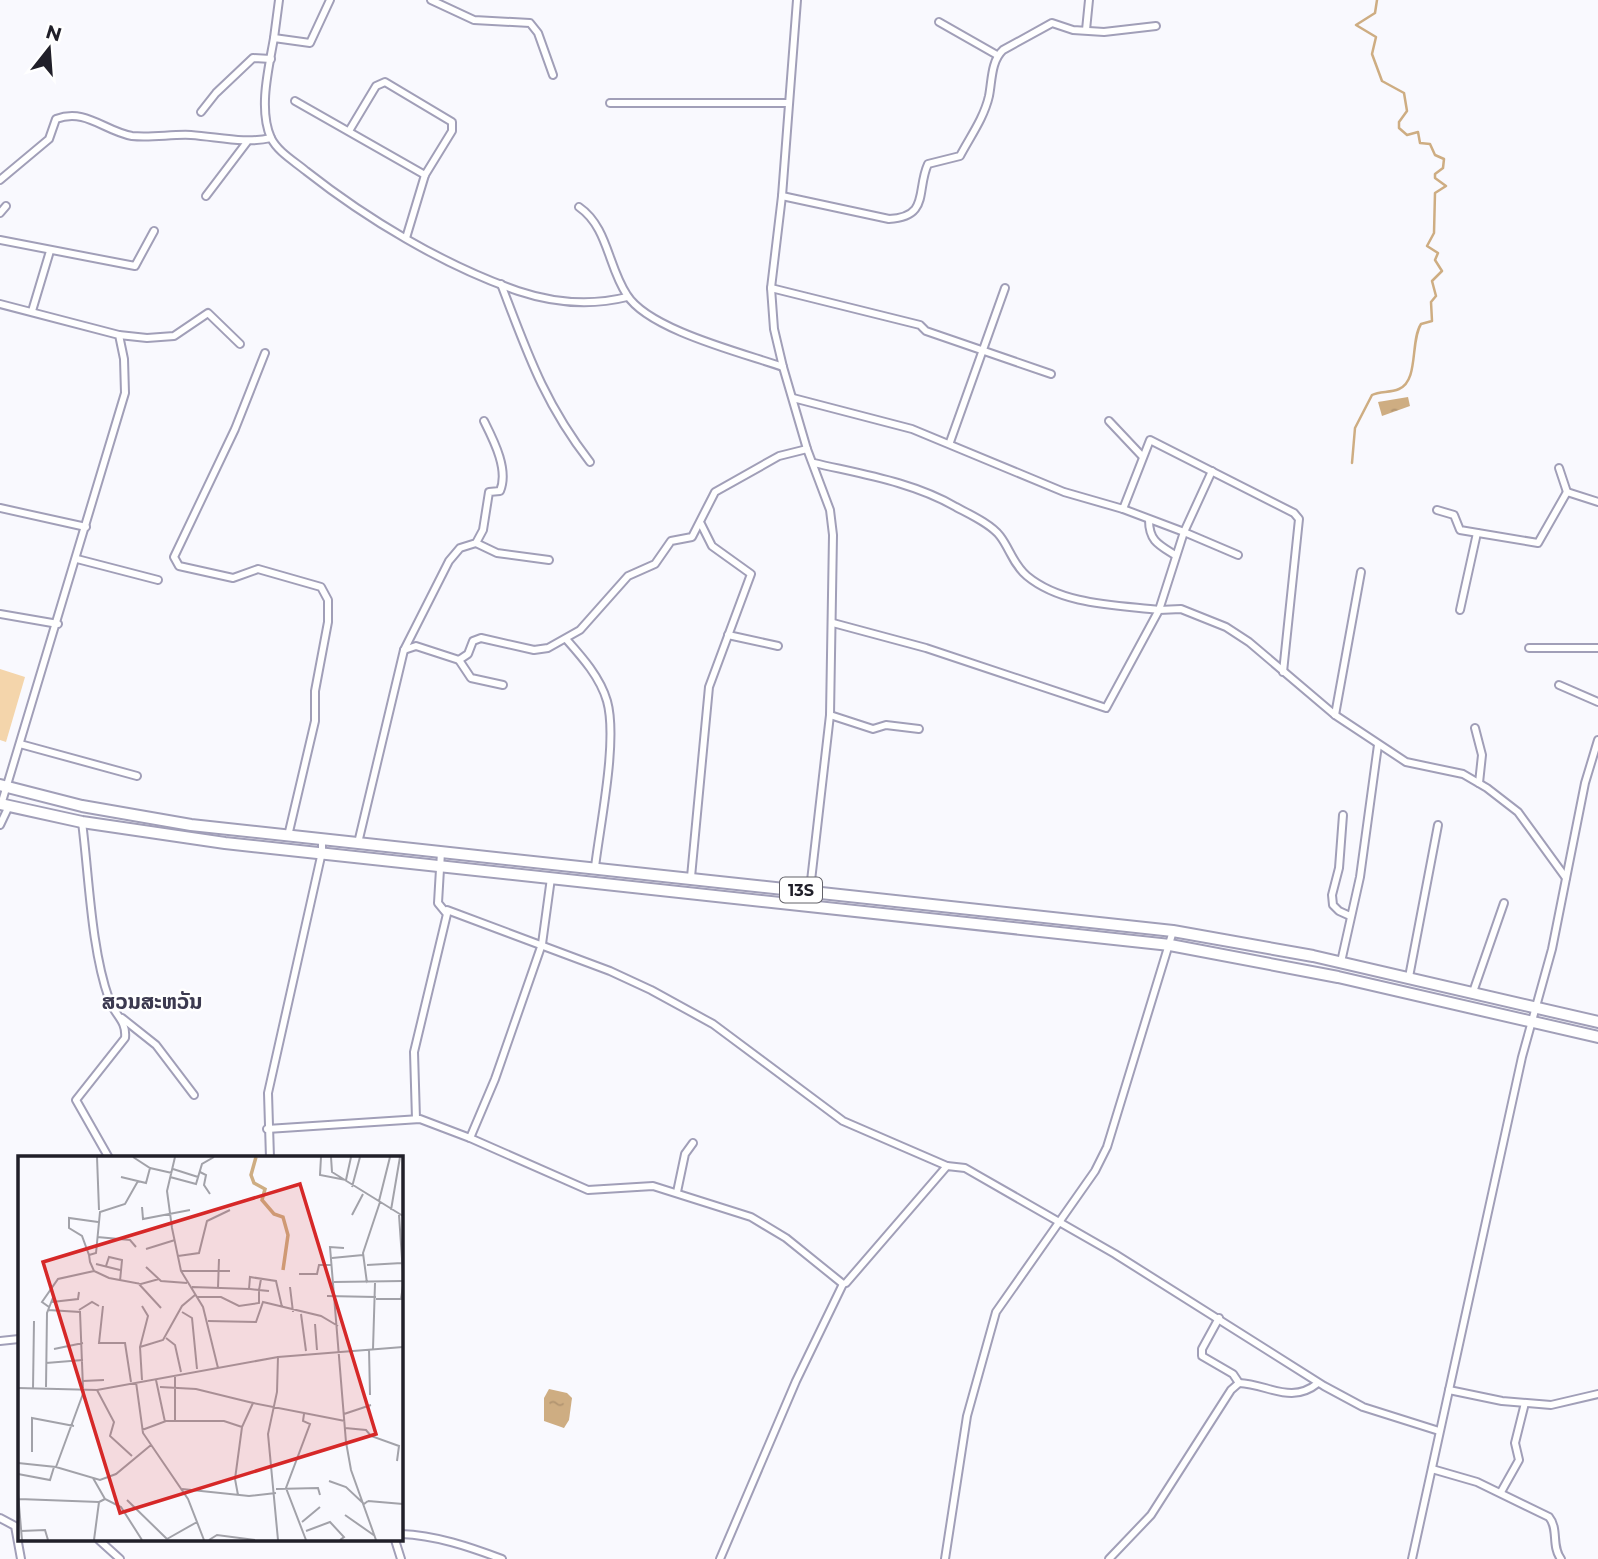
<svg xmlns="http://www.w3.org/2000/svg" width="1598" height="1559" viewBox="0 0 1598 1559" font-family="Montserrat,'Noto Sans Lao',sans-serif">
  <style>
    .green { fill: #f4d5ab }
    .water { fill: url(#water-ripples) }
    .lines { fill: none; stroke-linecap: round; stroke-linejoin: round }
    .stream { stroke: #cead82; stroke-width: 2.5 }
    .minor-casing { stroke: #a19fb8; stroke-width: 10 }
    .trunk-casing { stroke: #a19fb8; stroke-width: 14 }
    .minor { stroke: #fff; stroke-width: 6 }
    .trunk { stroke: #fff; stroke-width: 10 }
    .labels { text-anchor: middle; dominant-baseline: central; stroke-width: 5; stroke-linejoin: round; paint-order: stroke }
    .shield { fill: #fff; stroke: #636269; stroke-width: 2 }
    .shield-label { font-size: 16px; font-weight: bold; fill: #201f29 }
    .quarter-label { font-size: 21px; font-weight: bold; fill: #3c3a50; stroke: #fff }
    .inset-river { fill: none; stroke: #cead82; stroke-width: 3.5 }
    .inset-road { fill: none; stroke: #a2a2a9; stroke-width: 2 }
    .view { fill: #d62828; fill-opacity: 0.15; stroke: #d62828; stroke-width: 3.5 }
    .inset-edge { fill: none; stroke: #201f29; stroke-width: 3.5 }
  </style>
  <defs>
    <pattern id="water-ripples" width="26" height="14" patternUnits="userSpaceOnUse" patternTransform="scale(1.75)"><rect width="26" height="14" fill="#cead82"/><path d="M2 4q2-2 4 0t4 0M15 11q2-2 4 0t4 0" fill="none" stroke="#b19470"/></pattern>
  </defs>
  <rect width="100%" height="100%" fill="#f9f9fe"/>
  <path class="green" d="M0 669 25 677 6 742 0 740Z"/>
  <g class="water">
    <path d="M1408 397 1410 406 1382 416 1378 402Z"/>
    <path d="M549 1389 567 1393 572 1398 569 1420 564 1428 544 1421V1398Z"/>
  </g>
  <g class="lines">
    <path class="stream" d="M1352 463 1355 428 1372 395C1380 391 1390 393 1399 389 1419 381 1410 341 1421 324L1432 321 1431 302 1436 296 1432 281 1442 271 1435 260 1438 253 1427 246 1434 233 1435 193 1446 186 1435 178V174L1443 168 1444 159 1435 155 1430 144 1420 143 1418 132 1407 135 1399 128V122L1407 111 1404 93 1382 81 1372 54 1376 37 1356 25 1375 13 1377 0"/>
    <g class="minor-casing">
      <g id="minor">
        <path d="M330 0 310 43 274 38C269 67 258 109 271 138 278 152 294 161 306 171 367 219 443 265 518 291 554 303 591 306 627 297"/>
        <path d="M431 0 474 20 530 23 538 33 553 75"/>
        <path d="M797 0 782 196 771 288 774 329 783 367 807 449 830 510 833 535 830 715 808 907"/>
        <path d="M939 22 997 55"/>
        <path d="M1086 30 1089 0"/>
        <path d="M274 38 279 0"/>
        <path d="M295 101 425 175"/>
        <path d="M610 103H787"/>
        <path d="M201 112 216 93 253 58 271 59"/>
        <path d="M349 131 376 86 385 82 452 122V131L425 175 406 238"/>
        <path d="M0 180 49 139 56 119C86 108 104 131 132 136 152 138 172 134 191 135 219 137 245 144 271 138"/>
        <path d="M206 196 247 142"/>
        <path d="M782 196 889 219C930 217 916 190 928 164L960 156C970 137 984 118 989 96 992 81 991 61 1003 50L1052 23 1073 30 1104 32 1156 26"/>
        <path d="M579 207C608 227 608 267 627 295 649 330 743 353 783 367"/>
        <path d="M0 213 6 206"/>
        <path d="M0 240 135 266 154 231"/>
        <path d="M501 284C527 352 544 403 590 462"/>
        <path d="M771 288 920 325 926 331 1051 374"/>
        <path d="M0 304 119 335 124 359 125 393 1 805"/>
        <path d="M32 311 50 251"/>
        <path d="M119 335 147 338 174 336 208 313 240 344"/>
        <path d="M265 353 235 429 174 557 179 566 233 578 258 569 321 587 328 600V622L315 691V721L288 836"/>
        <path d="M793 398 912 429 1064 492 1123 509 1150 440 1294 513 1299 519 1283 672"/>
        <path d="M1109 421 1142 456"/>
        <path d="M950 442 1005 288"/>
        <path d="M814 463C861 474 913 482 956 507 969 514 991 524 1000 536 1010 549 1013 564 1027 576 1062 605 1116 605 1159 610L1184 532 1123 509"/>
        <path d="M1559 468 1567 492"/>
        <path d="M1212 471 1184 532 1238 555"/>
        <path d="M0 508 86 527"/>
        <path d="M1437 510 1454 515 1460 530 1538 543 1567 492 1598 502"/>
        <path d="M1149 520C1149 541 1159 545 1175 555"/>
        <path d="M476 543 497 553 549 560"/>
        <path d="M77 559 158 580"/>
        <path d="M1460 610 1477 533"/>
        <path d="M0 614 58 624"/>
        <path d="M833 623 926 648 1106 708 1159 610 1181 609 1226 627 1249 642 1335 715 1406 762 1463 774 1487 788 1518 812 1566 878"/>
        <path d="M728 635 778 646"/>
        <path d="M566 639C582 657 600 677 607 701 618 740 600 825 595 867"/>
        <path d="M1529 648H1598"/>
        <path d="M404 650 416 646 459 660 468 654 473 641 481 638 534 650 548 648 580 630 628 576 655 564 671 541 692 537 715 492 779 456 807 449"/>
        <path d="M459 660 471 678 503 685"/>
        <path d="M1559 685 1598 702"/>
        <path d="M830 715 873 729 886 725 919 729"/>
        <path d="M1335 715 1361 572"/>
        <path d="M1475 728 1482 755 1479 783"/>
        <path d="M20 744 137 776"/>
        <path d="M1343 815 1339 868 1332 895 1333 905 1339 911 1350 916"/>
        <path d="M82 822C89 876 91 949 109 999 114 1015 127 1020 125 1038L76 1100 109 1158"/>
        <path d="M0 825 9 806"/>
        <path d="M358 843 404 650 449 561 460 548 476 543 483 530 489 492 500 491C509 470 494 441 484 421"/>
        <path d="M691 877 709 687 751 574 712 546 701 524"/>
        <path d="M447 910 610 971 651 990 713 1024 843 1121 947 1166"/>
        <path d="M1341 962 1360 877 1378 745"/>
        <path d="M1409 977 1438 825"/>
        <path d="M1473 992 1504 903"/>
        <path d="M122 1018 156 1045 194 1095"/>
        <path d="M416 1119 414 1052 447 914 438 903 441 852"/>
        <path d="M267 1129 420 1119 470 1138 588 1190 653 1186 751 1217 786 1238 843 1284"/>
        <path d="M470 1138 495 1079 542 944 551 878"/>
        <path d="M270 1158 268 1093 322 852V841"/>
        <path d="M677 1192 685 1154 693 1143"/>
        <path d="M0 1341 19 1339"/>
        <path d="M1239 1383C1268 1384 1291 1405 1318 1383"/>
        <path d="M1449 1390 1502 1401 1551 1405 1598 1394"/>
        <path d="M1432 1469 1477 1482 1549 1517C1559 1529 1551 1546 1561 1559"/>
        <path d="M1501 1492 1519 1460 1515 1443 1525 1403"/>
        <path d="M0 1518 15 1526 21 1559"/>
        <path d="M401 1534C435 1535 470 1547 502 1559"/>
        <path d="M99 1540 120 1559"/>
        <path d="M395 1540 401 1559"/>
        <path d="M720 1559 796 1381 843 1284 846 1283 947 1166 965 1168 1115 1254 1324 1386 1363 1407 1439 1431"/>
        <path d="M945 1559 967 1416 996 1312 1095 1171 1107 1147 1173 931"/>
        <path d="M1109 1559 1151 1515 1231 1390 1239 1383 1233 1374 1202 1356V1349L1219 1318"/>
        <path d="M1412 1559 1522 1057 1552 949 1585 783 1598 740"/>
      </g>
    </g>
    <g class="trunk-casing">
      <g id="trunk">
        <path d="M0 785 82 806 191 825 1173 931 1313 956 1598 1022"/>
        <path d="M0 804 82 822 225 843 1170 945 1338 977 1598 1037"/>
      </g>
    </g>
    <use href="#minor" class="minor"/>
    <use href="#trunk" class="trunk"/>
  </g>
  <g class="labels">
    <rect class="shield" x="780" y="877.5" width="42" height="25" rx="5"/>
    <g class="shield-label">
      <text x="801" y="890">13S</text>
    </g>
    <g class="quarter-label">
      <text x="152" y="1001">ສວນສະຫວັນ</text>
    </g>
  </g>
  <g transform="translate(18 1156)">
    <rect width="385" height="385" fill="#f9f9fe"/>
    <path class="inset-river" d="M238 1 233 19 236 27 247 33 244 44 256 58 265 61 270 79 265 114"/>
    <path class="inset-road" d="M79 1 81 54M115 1 132 12 154 17M157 1 149 35 154 72 163 115 185 151 200 212M303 1 302 19 328 24M313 1 314 16 385 60M155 13 180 21M182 16 188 19 186 29 192 38M103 21 128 27 132 12M152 21 178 28 184 8 196 1M328 24 333 1M120 25 107 48 82 56 78 97 71 99 72 106 76 115 91 122 123 128 141 123M334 31 342 1M361 45 372 1M124 51 125 63 172 54M373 54 382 1M334 59 345 38M381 59 385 117M79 81 112 84 118 91M326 92 312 91 328 286 333 314 358 384M128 93 157 84M71 99 64 80 51 72V62L80 66M160 100 181 97 189 65 212 54M314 102 345 99M78 108 102 114M349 109 384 107M88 110 91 101 104 104 102 125M128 111 143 125 169 127M163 115H212M281 118H299L301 109H314M243 123 241 134 251 135M316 126 385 125M120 127 143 152M349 127 345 97 362 46M174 131 231 133 232 121 258 125 264 151M200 131 201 103M272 131 275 156M309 140 358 141M179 141H203L221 150 241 147V134L232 133M358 143H383L385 130M34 146 60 143 61 136M85 150 81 187H107L113 226M124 150 130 160 122 191 124 224M31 151 24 146 40 123 76 115M30 154 62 156 65 232M61 154 74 146 81 150M164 156 174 162 179 213M283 158 288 195M190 165 238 166 245 146 303 160 320 170M297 168 299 194M148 182 157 189 163 216M122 191 145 184 164 150 177 139M36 193 65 187M351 193 352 239M355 193 357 127M260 200 259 236 250 278 260 384M28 207 65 204M138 224 147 266M65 225 86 224M118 226 125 277 170 343 186 384M28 231 29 157 36 139M142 231 178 233 235 247M0 232 79 234 260 201 385 191M15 233 16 165M79 234 96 266 92 280 114 300M286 258 285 265 292 268 268 332 288 384M326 258 353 249M157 266V220M327 272 348 274 353 280 381 290 379 305M124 274 148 265H206L224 271M14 296V262L56 270M0 307 38 311 82 324 98 318 133 289M38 311 66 235M0 318 32 324 36 311M75 322 87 343 103 351 124 384M311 325 328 331 346 348 350 345M164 333 231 340 258 337M258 333 300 332 302 339M0 338 4 384M220 339 217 323 224 271 235 247 327 265M1 343 81 346M109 344 149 383M350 345 385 348M327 359 357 380M284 366 302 351M3 375 27 374 30 384M288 375 312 366 326 381 322 384M149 383 179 366M76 384 81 346 87 343M191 384 199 379 237 384"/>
    <path class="view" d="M282 28 358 278 102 357 25 106Z"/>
    <rect width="385" height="385" class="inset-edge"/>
  </g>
  <g transform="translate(49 49) rotate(17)" stroke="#ffffff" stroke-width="5" paint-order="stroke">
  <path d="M0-5L12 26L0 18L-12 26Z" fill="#201f29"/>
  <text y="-10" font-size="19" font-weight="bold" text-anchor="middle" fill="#201f29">N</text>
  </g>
</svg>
